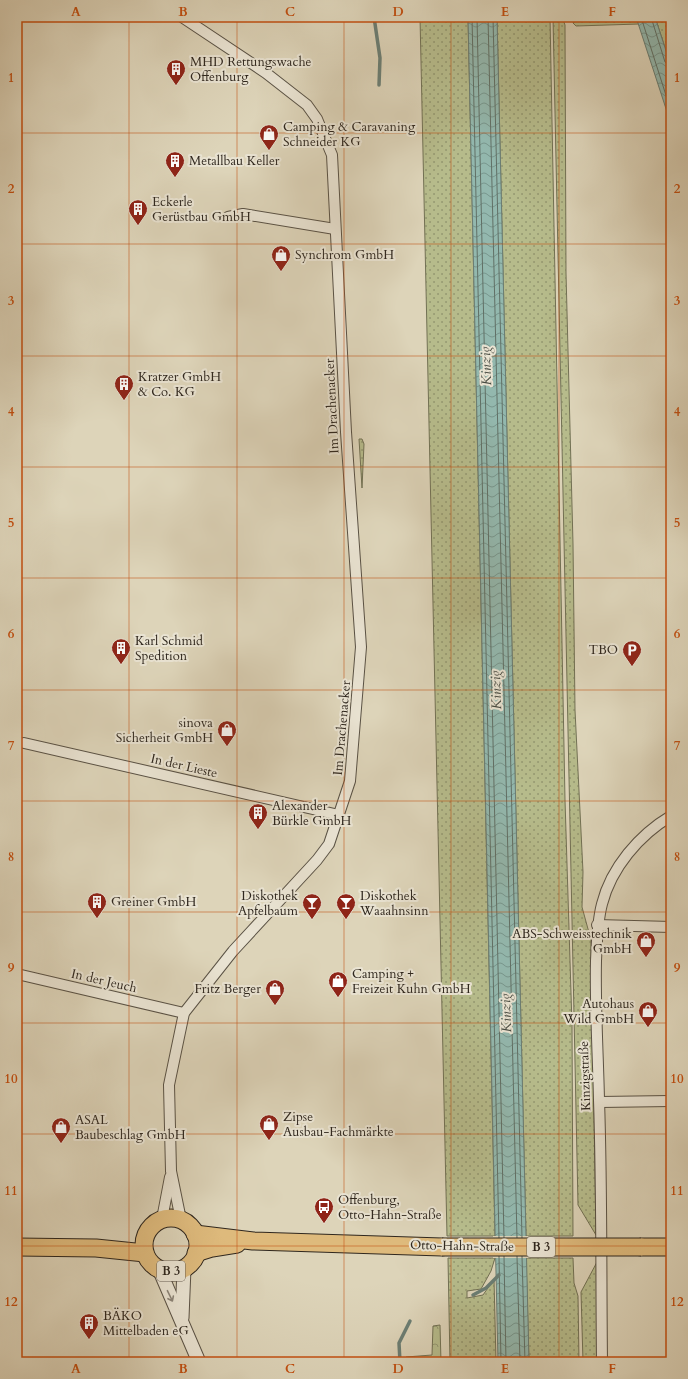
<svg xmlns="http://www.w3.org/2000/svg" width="688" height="1379" viewBox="0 0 688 1379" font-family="Cardo,serif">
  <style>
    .grass { fill: url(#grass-dots); stroke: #727154 }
    .forest { fill: url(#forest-crowns); stroke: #727154 }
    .water { fill: url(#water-waves); stroke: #6b7e74 }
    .pier { fill: #ddd4b9 }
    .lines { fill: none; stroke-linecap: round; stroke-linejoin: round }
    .shore { stroke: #617066; stroke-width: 1 }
    .stream { stroke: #6b7e74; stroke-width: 3.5 }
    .minor-casing { stroke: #5a5245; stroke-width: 12 }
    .tertiary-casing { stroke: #5a5245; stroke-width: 15 }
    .primary-casing { stroke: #2f271e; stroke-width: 19 }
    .minor { stroke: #e9e3d2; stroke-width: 10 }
    .tertiary { stroke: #e9e3d2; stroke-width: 13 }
    .primary { stroke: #deba7c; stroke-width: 17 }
    .primary-bridge-casing { stroke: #2f271e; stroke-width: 19; stroke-linecap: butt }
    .primary-bridge { stroke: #deba7c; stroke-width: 17 }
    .oneway { stroke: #8c8578 }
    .grid { fill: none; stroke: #c34f10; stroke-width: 1; stroke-opacity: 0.55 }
    .labels { text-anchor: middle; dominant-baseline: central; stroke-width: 4; stroke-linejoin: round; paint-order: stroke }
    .shield { fill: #e9e3d2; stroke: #675f54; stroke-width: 1 }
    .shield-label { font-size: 12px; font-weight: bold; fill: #2f271e }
    .poi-label { font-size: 13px; fill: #2f271e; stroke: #e9e3d2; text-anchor: start }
    .street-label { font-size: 13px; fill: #2f271e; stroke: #e9e3d2 }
    .water-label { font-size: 14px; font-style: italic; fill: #484b42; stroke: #e9e3d2 }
    .neatline { fill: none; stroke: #c34f10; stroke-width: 1.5 }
    .grid-label { font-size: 13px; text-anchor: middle; font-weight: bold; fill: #c34f10 }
  </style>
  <defs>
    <pattern id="grass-dots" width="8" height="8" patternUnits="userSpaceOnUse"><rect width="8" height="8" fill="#b6bb8b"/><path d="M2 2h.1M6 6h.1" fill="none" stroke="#949871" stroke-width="1.8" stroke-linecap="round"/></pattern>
    <pattern id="forest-crowns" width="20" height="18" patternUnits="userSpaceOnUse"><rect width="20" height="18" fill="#b6bb8b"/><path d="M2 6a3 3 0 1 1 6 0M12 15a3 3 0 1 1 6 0" fill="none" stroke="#949871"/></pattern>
    <pattern id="water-waves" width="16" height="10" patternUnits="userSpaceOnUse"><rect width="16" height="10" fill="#93b8ae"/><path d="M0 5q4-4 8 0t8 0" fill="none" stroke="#78968d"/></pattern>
  </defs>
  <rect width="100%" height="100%" fill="#ddd4b9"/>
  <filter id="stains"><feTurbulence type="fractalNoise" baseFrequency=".005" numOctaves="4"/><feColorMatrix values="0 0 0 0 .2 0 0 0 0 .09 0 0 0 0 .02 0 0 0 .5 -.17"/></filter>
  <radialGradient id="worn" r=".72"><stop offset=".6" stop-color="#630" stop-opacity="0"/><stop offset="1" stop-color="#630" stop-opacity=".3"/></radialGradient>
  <g class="grass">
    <path d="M420 17H468L495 1236H447Z"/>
    <path d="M497 17H550L565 800 572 1025 573 1236H526Z"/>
    <path d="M553 17H562L565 25 566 273 573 544 575 710 583 872 582 907 591 940 596 1235 578 1205Z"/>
    <path d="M575 17H636L639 24 576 26 573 23Z"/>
    <path d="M655 17H671V66Z"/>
    <path d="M359 439H362L364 444 362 488Z"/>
    <path d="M448 1258H495L491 1271 481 1289 467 1291V1298L483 1295 494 1279 496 1362H450Z"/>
    <path d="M526 1258H573L574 1283 578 1296 579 1362H529Z"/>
    <path d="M597 1262 598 1362H583L581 1292Z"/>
  </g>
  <path class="forest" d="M440 1325 441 1362H408L406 1357 432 1355 433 1326Z"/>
  <g class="water">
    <path d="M468 17H497L529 1362H498Z"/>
    <path d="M636 17H655L671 66V124Z"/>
  </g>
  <rect class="pier" x="493" y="1236" width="35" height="22"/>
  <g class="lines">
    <g class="shore">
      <path d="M472 17 499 1238"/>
      <path d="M477 17 504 1238"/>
      <path d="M488 17 517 1238"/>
      <path d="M493 17 522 1238"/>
      <path d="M641 17 671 111"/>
      <path d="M651 17 665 62 671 65"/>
      <path d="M499 1256 501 1362"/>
      <path d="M504 1256 506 1362"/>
      <path d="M517 1256 520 1362"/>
      <path d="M522 1256 525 1362"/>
    </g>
    <g class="stream">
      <path d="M374 17 380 58 379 85"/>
      <path d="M473 1295 486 1288 499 1275"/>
      <path d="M400 1362 399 1343 410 1321"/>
    </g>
    <g class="minor-casing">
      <g id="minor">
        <path d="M228 217 243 214 335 229"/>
        <path d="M24 743 339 815"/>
        <path d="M597 925 671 927"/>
        <path d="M17 974 184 1013"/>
        <path d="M600 1102 671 1101"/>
        <path d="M162 1219 170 1177"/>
        <path d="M181 1220 171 1171 169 1085 184 1013 233 951 317 860 329 844 350 781 361 647 346 432 332 155 317 119 307 105 266 73 182 17"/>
        <path d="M602 1362C601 1275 602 1187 599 1100 598 1053 595 1007 596 961 597 941 597 923 602 904 611 868 639 835 671 816"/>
      </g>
    </g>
    <g class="tertiary-casing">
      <g id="tertiary">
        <path d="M159 1269 199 1362"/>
        <path d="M182 1318 184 1268"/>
      </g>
    </g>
    <g class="primary-casing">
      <g id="primary">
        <circle cx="171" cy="1245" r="27"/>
        <path d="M195 1234 253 1241 442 1247"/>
        <path d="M17 1247 96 1248 145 1253"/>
        <path d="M641 1247H671"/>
        <path d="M196 1253 212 1248 237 1244"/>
      </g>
    </g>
    <use href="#minor" class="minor"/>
    <use href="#tertiary" class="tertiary"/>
    <use href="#primary" class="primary"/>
    <g class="primary-bridge-casing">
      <path id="primary-bridge" d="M442 1247H641"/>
    </g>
    <use href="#primary-bridge" class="primary-bridge"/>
  </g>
  <defs><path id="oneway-shaft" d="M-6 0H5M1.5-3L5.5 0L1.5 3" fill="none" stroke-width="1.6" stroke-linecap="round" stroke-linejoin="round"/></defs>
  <use class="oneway" href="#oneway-shaft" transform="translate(170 1296) rotate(64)"/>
  <path class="grid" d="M129 17V1362M237 17V1362M344 17V1362M451 17V1362M559 17V1362M17 133H671M17 244H671M17 356H671M17 467H671M17 578H671M17 690H671M17 801H671M17 912H671M17 1023H671M17 1134H671M17 1246H671"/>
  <defs>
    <g id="building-pin" transform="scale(1)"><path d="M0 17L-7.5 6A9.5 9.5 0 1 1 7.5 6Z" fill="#8f2418" stroke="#e9e3d2"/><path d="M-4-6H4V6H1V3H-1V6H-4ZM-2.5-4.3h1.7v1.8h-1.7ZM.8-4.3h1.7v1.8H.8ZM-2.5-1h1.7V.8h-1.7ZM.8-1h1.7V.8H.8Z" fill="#fff"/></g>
    <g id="shop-pin" transform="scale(1)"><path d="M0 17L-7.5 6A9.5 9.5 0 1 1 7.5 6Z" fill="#8f2418" stroke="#e9e3d2"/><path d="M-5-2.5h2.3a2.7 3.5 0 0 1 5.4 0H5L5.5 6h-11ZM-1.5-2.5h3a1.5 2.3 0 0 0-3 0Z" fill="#fff"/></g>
    <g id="parking-pin" transform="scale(1)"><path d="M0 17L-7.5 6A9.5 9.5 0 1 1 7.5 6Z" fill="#8f2418" stroke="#e9e3d2"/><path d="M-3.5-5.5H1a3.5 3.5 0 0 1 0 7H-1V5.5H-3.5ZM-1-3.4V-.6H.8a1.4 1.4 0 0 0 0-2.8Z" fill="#fff"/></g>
    <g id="bar-pin" transform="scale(1)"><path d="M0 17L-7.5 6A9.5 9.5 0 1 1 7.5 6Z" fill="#8f2418" stroke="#e9e3d2"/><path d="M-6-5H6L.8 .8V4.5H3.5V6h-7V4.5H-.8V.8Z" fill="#fff"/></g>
    <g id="bus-pin" transform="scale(1)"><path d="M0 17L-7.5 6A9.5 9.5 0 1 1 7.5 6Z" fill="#8f2418" stroke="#e9e3d2"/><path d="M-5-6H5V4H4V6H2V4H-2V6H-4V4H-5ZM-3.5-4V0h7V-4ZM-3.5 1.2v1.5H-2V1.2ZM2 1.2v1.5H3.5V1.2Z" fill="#fff"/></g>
  </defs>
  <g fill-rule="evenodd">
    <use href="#building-pin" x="176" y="69"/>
    <use href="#shop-pin" x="269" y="134"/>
    <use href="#building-pin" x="175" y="161"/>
    <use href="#building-pin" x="138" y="209"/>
    <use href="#shop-pin" x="281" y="255"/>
    <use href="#building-pin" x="124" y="384"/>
    <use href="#building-pin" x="121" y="648"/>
    <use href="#parking-pin" x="632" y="650"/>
    <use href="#shop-pin" x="227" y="730"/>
    <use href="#building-pin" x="258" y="813"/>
    <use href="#building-pin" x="97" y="902"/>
    <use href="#bar-pin" x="312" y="903"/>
    <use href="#bar-pin" x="346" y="903"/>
    <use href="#shop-pin" x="646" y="941"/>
    <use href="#shop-pin" x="338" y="981"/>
    <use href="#shop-pin" x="275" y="989"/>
    <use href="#shop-pin" x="648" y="1011"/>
    <use href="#shop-pin" x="269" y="1124"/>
    <use href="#shop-pin" x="61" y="1127"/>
    <use href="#bus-pin" x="324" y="1207"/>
    <use href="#building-pin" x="89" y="1323"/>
  </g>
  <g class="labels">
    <g class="shield">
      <rect x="527" y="1237" width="28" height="20" rx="3"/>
      <rect x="157" y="1261" width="28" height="20" rx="3"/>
    </g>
    <g class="shield-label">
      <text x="541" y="1247">B 3</text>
      <text x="171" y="1271">B 3</text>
    </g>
    <g class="poi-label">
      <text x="190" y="62">MHD Rettungswache<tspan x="190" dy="15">Offenburg</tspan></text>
      <text x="283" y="127">Camping &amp; Caravaning<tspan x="283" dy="15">Schneider KG</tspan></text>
      <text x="189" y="161">Metallbau Keller</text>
      <text x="152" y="202">Eckerle<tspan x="152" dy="15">Gerüstbau GmbH</tspan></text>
      <text x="295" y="255">Synchrom GmbH</text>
      <text x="138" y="377">Kratzer GmbH<tspan x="138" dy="15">&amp; Co. KG</tspan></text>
      <text x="135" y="641">Karl Schmid<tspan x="135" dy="15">Spedition</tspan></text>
      <text x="618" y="650" text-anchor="end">TBO</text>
      <text x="213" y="723" text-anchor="end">sinova<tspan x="213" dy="15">Sicherheit GmbH</tspan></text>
      <text x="272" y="806">Alexander<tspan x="272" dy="15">Bürkle GmbH</tspan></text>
      <text x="298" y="896" text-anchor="end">Diskothek<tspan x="298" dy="15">Apfelbaum</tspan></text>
      <text x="360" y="896">Diskothek<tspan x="360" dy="15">Waaahnsinn</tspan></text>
      <text x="111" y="902">Greiner GmbH</text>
      <text x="632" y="934" text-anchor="end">ABS-Schweisstechnik<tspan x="632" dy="15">GmbH</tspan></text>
      <text x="352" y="974">Camping +<tspan x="352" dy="15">Freizeit Kuhn GmbH</tspan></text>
      <text x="261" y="989" text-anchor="end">Fritz Berger</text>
      <text x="634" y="1004" text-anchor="end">Autohaus<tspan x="634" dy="15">Wild GmbH</tspan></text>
      <text x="283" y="1117">Zipse<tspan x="283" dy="15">Ausbau-Fachmärkte</tspan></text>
      <text x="75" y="1120">ASAL<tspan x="75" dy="15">Baubeschlag GmbH</tspan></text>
      <text x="338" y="1200">Offenburg,<tspan x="338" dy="15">Otto-Hahn-Straße</tspan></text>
      <text x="103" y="1316">BÄKO<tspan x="103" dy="15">Mittelbaden eG</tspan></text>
    </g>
    <g class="street-label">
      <text transform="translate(332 406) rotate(-93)">Im Drachenacker</text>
      <text transform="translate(342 728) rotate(-85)">Im Drachenacker</text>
      <text transform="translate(184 766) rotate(13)">In der Lieste</text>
      <text transform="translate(104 981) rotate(13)">In der Jeuch</text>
      <text transform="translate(585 1076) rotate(-92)">Kinzigstraße</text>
      <text transform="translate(462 1246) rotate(1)">Otto-Hahn-Straße</text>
    </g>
    <g class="water-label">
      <text transform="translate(486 366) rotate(-92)">Kinzig</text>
      <text transform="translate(496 690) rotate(-92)">Kinzig</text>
      <text transform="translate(506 1013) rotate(-92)">Kinzig</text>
    </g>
  </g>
  <rect width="688" height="1379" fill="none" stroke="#ddd4b9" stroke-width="44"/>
  <rect x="22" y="22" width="644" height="1335" class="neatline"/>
  <g class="grid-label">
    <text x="76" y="16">A</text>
    <text x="183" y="16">B</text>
    <text x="290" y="16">C</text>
    <text x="398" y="16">D</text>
    <text x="505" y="16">E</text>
    <text x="612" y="16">F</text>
    <text x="11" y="82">1</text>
    <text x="677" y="82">1</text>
    <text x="11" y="193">2</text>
    <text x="677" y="193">2</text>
    <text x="11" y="305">3</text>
    <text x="677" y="305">3</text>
    <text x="11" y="416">4</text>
    <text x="677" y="416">4</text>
    <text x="11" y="527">5</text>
    <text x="677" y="527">5</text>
    <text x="11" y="638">6</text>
    <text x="677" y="638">6</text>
    <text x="11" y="750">7</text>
    <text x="677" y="750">7</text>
    <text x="11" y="861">8</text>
    <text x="677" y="861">8</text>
    <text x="11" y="972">9</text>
    <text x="677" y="972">9</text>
    <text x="11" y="1083">10</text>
    <text x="677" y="1083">10</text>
    <text x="11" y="1195">11</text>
    <text x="677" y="1195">11</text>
    <text x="11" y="1306">12</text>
    <text x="677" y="1306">12</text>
    <text x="76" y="1373">A</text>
    <text x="183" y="1373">B</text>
    <text x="290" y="1373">C</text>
    <text x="398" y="1373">D</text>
    <text x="505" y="1373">E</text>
    <text x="612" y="1373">F</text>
  </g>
  <rect width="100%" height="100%" filter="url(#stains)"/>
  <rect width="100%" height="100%" fill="url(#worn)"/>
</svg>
